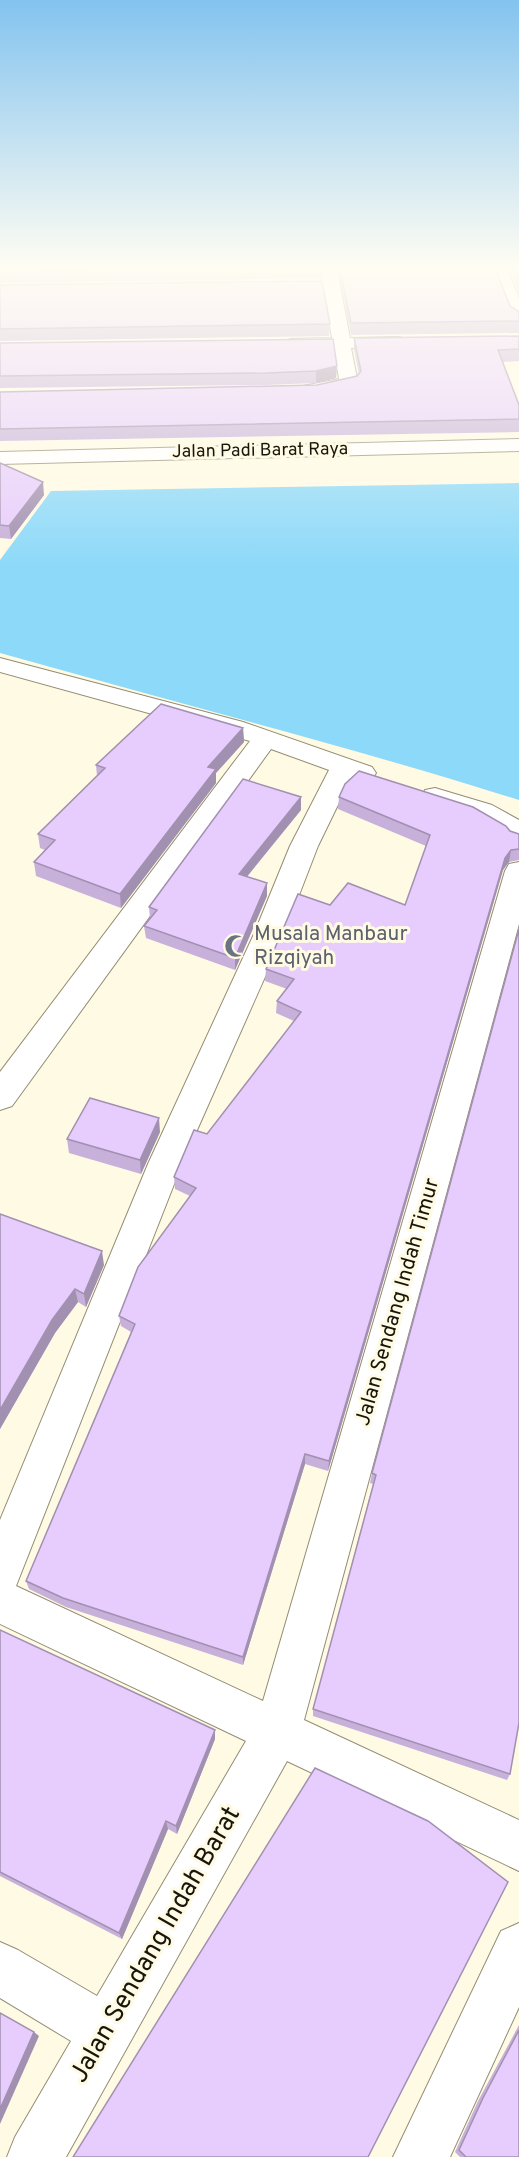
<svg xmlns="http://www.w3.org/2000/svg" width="519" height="2157" viewBox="0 0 519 2157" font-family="Overpass,sans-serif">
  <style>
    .water { fill: #8dd9f9 }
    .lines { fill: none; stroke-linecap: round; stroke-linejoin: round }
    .street-casing { stroke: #938d74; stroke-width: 2 }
    .street { fill: #fff; fill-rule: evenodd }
    .wall { fill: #c7b0da }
    .shaded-wall { fill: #a290b1 }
    .building { fill: #e7cdfd; stroke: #a290b1; stroke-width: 1.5 }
    .labels { text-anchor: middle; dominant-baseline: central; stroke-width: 6; stroke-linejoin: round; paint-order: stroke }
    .far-street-label { font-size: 18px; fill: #18150c; stroke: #fffae4 }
    .worship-label { font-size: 21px; fill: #5b616d; stroke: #fffae4; text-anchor: start }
    .street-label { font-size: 21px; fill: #18150c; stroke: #fffae4 }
    .near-street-label { font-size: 26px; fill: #18150c; stroke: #fffae4 }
  </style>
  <rect width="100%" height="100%" fill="#fffae4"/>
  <path class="water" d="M519 483V800C348 746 173 702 0 653V560L51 491Z"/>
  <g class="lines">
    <g class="street-casing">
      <g id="street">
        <path d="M320 265H336L350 338 400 337 409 342 400 347 351 348 358 383 355 387 309 395 303 394 300 390 303 386 339 379 334 348 290 349 281 344 290 339 332 338Z"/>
        <path d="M489 265H505L519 298V322L511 317Z"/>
        <path d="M519 439V451L0 464V452Z"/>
        <path d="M0 658 243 722 372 767 376 773 372 779 363 781 351 778 318 846 284 934 182 1164 16 1586 263 1701 505 871 509 864 519 862V924L304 1720 519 1820V1871L287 1761 66 2157H7L15 2137 71 2041 0 1998V1942L18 1950 97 1996 246 1741 0 1624V1520L148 1164 254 934 290 846 329 770 271 749 12 1106 0 1110V1072L250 741 0 672Z"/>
        <path d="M435 788 492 805 519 820V844L509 841 506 836 472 817 425 802 422 796 425 790Z"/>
        <path d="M519 1923V2007L450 2157H393L501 1931Z"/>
      </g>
    </g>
    <use href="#street" class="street"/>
  </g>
  <g class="wall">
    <path d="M0 265H320V278L0 283Z"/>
    <path d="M337 265H494L510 306 519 312V333L351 335Z"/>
    <path d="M508 265H519V293Z"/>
    <path d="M0 285 330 324 329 336 0 341Z"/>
    <path d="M519 336V361L503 362 519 405V432L0 441V392L317 385 357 376 359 374 354 350V338Z"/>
    <path d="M0 343 337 366 336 378 316 383 266 385 0 388Z"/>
    <path d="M0 463 44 495 11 539 0 538Z"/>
    <path d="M243 728 244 742 216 773V783L121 908 36 876 34 862 45 850 40 848 38 834 97 776 96 765Z"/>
    <path d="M339 797 510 831 519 834V860L509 862 503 870 328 1471 305 1464 243 1665 66 1607 29 1589 26 1581 131 1332 121 1326 119 1316 190 1196 175 1189 174 1177 294 1021 276 1013 277 1001 287 989 265 981 266 969 330 905H405L426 846 338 809Z"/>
    <path d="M301 810 247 877 267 883V896L235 970 146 938 144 926 150 919 149 907Z"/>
    <path d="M519 929 510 1774 507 1780 313 1716V1709L373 1484 370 1483 372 1473Z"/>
    <path d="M160 1132 141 1174 69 1153 67 1139Z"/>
    <path d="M0 1214 104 1265 86 1307 78 1302 55 1333 0 1429Z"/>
    <path d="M0 1630 215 1739 177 1834 168 1829 122 1939 0 1876Z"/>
    <path d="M519 2025V2157H460L455 2152 478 2101Z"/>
  </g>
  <g class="shaded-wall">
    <path d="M337 366 336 378 316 383V371Z"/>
    <path d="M43 482 44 495 11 539 9 526Z"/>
    <path d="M243 728 244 742 216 773V783L121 908 120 894 208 767Z"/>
    <path d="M301 797V810L239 886V874Z"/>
    <path d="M511 850 509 862 503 870 328 1471 329 1461 505 858Z"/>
    <path d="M267 883V896L235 970V958Z"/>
    <path d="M159 1118 160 1132 141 1174 140 1160Z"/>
    <path d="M102 1251 104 1265 86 1307 84 1294Z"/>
    <path d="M75 1289 78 1302 55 1333 0 1429V1410L52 1320Z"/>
    <path d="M305 1454V1464L243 1665V1657Z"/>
    <path d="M215 1730V1739L177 1834 176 1826Z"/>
    <path d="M166 1821 168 1829 122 1939 119 1933Z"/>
    <path d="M34 2032 39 2036 0 2124V2109Z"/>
  </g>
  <g class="building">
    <path d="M0 265H320L321 267 0 272Z"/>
    <path d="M339 265H494L510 306 519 312V321L351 323Z"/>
    <path d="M514 265H519V278Z"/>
    <path d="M322 281 330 324 0 329V285Z"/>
    <path d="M519 336V349L498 350 519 405V419L0 429V392L317 385 357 376 361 371 354 338Z"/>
    <path d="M333 339 337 366 316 371 266 373 0 376V343Z"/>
    <path d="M0 463 43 482 9 526 0 525Z"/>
    <path d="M161 704 243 728 208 767 216 769 120 894 34 862 55 840 38 834 105 768 96 765Z"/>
    <path d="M359 771 473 807 506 826 510 831 519 834V849L511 850 505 858 329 1461 305 1454 243 1657 63 1598 26 1581 135 1324 119 1316 138 1267 196 1188 174 1177 194 1130 207 1134 301 1012 277 1001 294 979 266 969 298 894 330 905 348 883 405 905 430 835 339 797 345 784Z"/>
    <path d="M243 779 301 797 239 874 267 883 235 958 144 926 157 910 149 907Z"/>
    <path d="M519 929V1723L510 1774 313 1709 376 1475 372 1473Z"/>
    <path d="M90 1098 159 1118 140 1160 67 1139Z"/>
    <path d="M0 1214 102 1251 84 1294 75 1289 52 1320 0 1410Z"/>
    <path d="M0 1630 215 1730 176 1826 166 1821 119 1933 0 1872Z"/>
    <path d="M315 1768 428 1821 508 1882 368 2157H73Z"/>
    <path d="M0 2013 34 2032 0 2109Z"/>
    <path d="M519 2030V2157H466L459 2150 483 2098Z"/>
  </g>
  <linearGradient id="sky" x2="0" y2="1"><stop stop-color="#83c3ef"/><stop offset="0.47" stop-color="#fffdf3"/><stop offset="1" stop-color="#fffdf3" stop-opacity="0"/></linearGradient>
  <rect width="519" height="567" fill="url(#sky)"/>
  <defs>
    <g id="mosque-bare" transform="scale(1.8)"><path d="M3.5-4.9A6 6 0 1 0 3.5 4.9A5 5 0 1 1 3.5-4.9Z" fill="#6b7280" stroke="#fffae4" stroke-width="2.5" paint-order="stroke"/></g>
  </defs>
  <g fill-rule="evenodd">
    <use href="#mosque-bare" x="236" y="946"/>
  </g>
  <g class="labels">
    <g class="far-street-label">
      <text transform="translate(260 451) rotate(-1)">Jalan Padi Barat Raya</text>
    </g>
    <g class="worship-label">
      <text x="254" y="934">Musala Manbaur<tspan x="254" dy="24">Rizqiyah</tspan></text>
    </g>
    <g class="street-label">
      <text transform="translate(398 1302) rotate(-74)">Jalan Sendang Indah Timur</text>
    </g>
    <g class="near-street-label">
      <text transform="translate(156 1945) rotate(-60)">Jalan Sendang Indah Barat</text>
    </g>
  </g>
</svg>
